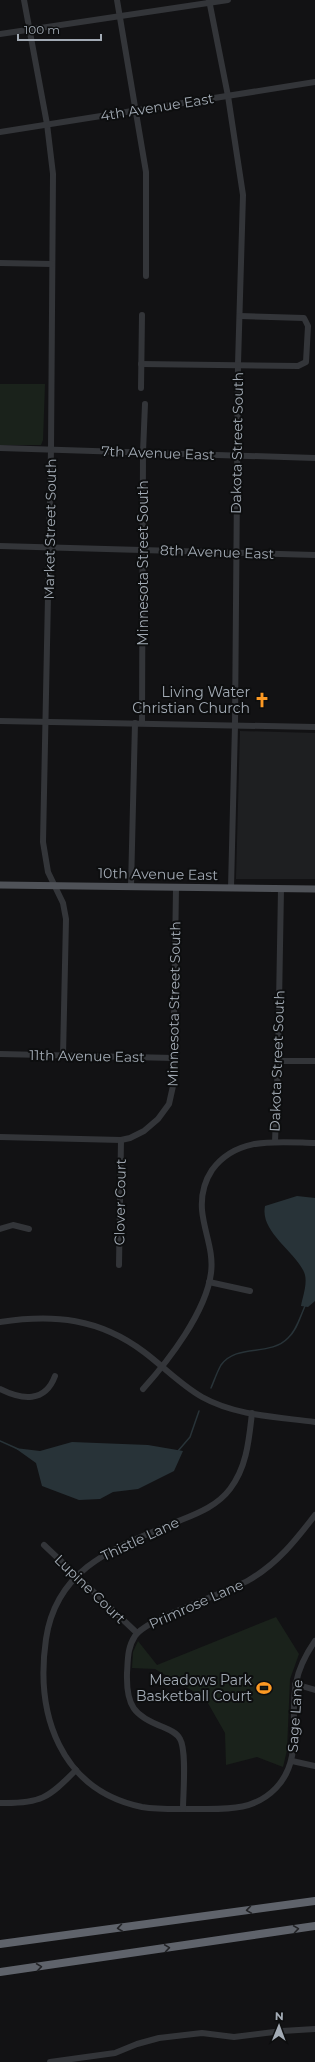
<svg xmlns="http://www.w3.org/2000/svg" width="315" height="2062" viewBox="0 0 315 2062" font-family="Montserrat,sans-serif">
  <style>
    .built { fill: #1e1f21 }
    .green { fill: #1a221b }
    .water { fill: #283338 }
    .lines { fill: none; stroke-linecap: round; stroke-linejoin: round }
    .stream { stroke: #283338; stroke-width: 1.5 }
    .minor { stroke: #333539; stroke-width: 6 }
    .major { stroke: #4f5258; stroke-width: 7 }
    .highway { stroke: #5f636b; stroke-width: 8 }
    .oneway { stroke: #222326 }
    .labels { text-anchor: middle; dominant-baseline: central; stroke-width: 4; stroke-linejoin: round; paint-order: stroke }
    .street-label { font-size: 14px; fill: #a3abb5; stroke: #0d0e0f }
    .poi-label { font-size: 14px; fill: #a3abb5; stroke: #0d0e0f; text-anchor: end }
  </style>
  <rect width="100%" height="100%" fill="#121214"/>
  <path class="built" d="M240 731 315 733V879H236Z"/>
  <g class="green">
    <path d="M0 384H45L43 440 41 445H0Z"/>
    <path d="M276 1617 299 1654 290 1679 287 1750 283 1767 257 1757 226 1765 225 1733 205 1698 155 1669 132 1668 133 1652 138 1641 157 1665Z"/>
  </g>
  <g class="water">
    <path d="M297 1196 315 1198V1301L308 1307 301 1306C303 1295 309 1280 303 1270 292 1249 260 1231 265 1206Z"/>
    <path d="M72 1442 148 1445 183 1451 174 1471 138 1489 113 1492 100 1499 79 1500 42 1486 36 1463 15 1448 40 1451Z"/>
  </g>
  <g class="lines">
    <g class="stream">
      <path d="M211 1388C214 1381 217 1372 221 1365 237 1343 270 1357 288 1338 297 1330 300 1317 305 1306"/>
      <path d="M0 1441 18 1449"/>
      <path d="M178 1451 190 1437 199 1411"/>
    </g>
    <g class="minor">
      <path d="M24 0 47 124 53 174 51 449 43 842 48 872 63 903 66 919 63 1056"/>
      <path d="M117 0 146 172V276"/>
      <path d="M209 0 228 96 243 195 238 364 235 725 231 888"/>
      <path d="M0 34 228 0"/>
      <path d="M0 132 315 82"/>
      <path d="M0 263 52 264"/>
      <path d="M141 364 298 366 306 362 308 326 304 318 240 316"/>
      <path d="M141 388 142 315"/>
      <path d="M0 448 315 458"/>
      <path d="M0 546 315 555"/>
      <path d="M0 721 315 727"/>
      <path d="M142 723 143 452 145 404"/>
      <path d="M131 887 135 723"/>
      <path d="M0 1054 174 1058"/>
      <path d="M278 1061H315"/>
      <path d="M0 1137 121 1140 130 1138 144 1131 158 1119 169 1104 173 1086 176 888"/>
      <path d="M275 1142 278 1061 281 889"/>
      <path d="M0 1229 13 1225 29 1229"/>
      <path d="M119 1265 121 1140"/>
      <path d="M209 1282 250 1291"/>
      <path d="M0 1322C54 1314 99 1318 144 1352 164 1367 181 1385 202 1397 236 1416 278 1417 315 1422"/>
      <path d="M0 1389C22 1400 45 1403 55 1376"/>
      <path d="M143 1389C169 1360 206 1312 211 1273 214 1251 204 1232 202 1210 201 1196 204 1182 212 1170 237 1136 277 1142 315 1143"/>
      <path d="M252 1413C249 1439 247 1467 230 1489 218 1505 199 1513 181 1520 121 1546 57 1564 46 1639 35 1714 60 1790 142 1807 160 1810 179 1809 197 1809 227 1809 254 1811 276 1788 304 1759 289 1718 296 1683 299 1667 306 1654 315 1641"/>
      <path d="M44 1545 137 1633"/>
      <path d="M295 1684 315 1690"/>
      <path d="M292 1761 315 1766"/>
      <path d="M0 1803C41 1804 48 1798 76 1770"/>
      <path d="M183 1809C183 1794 187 1751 180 1739 177 1733 170 1730 163 1727 134 1716 126 1706 127 1673 128 1660 127 1648 135 1636 147 1618 225 1594 249 1580 277 1564 296 1540 315 1515"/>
      <path d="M50 2062 115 2053 137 2044 159 2038 202 2033 234 2037 282 2031 315 2029"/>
    </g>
    <path class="major" d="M0 885 315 889"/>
    <g class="highway">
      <path d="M0 1944 315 1901"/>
      <path d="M0 1972 315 1926"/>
    </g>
  </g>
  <defs><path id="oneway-chevron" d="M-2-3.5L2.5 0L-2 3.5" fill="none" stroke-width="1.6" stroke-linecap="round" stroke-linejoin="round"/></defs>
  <g class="oneway">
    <use href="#oneway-chevron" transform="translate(249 1910) rotate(172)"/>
    <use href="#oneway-chevron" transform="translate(120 1928) rotate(172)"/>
    <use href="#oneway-chevron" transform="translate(296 1929) rotate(-8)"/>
    <use href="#oneway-chevron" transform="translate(167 1948) rotate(-8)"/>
    <use href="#oneway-chevron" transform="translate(39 1967) rotate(-8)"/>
  </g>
  <defs>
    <g id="church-bare" transform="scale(1.2)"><path d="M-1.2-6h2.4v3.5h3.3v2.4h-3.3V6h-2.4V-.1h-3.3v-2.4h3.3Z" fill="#fc9923" stroke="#0d0e0f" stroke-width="2.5" paint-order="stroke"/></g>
    <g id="stadium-bare" transform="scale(1.2)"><path d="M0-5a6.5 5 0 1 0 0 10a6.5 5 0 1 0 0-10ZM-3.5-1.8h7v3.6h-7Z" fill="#fc9923" stroke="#0d0e0f" stroke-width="2.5" paint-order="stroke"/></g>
  </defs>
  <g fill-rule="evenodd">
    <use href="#church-bare" x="262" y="700"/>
    <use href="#stadium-bare" x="264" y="1688"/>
  </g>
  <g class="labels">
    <g class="street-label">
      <text transform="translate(157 107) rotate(-9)">4th Avenue East</text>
      <text transform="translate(237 443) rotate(-89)">Dakota Street South</text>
      <text transform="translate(158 453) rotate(2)">7th Avenue East</text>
      <text transform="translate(50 529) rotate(-89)">Market Street South</text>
      <text transform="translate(217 552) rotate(2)">8th Avenue East</text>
      <text transform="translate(143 563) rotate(-90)">Minnesota Street South</text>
      <text transform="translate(158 874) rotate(1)">10th Avenue East</text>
      <text transform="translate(174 1004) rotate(-89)">Minnesota Street South</text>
      <text transform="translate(87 1056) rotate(1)">11th Avenue East</text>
      <text transform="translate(277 1061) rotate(-88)">Dakota Street South</text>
      <text transform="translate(120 1202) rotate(-89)">Clover Court</text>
      <text transform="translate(140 1539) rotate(-25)">Thistle Lane</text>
      <text transform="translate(90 1589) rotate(44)">Lupine Court</text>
      <text transform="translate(196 1604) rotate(-24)">Primrose Lane</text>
      <text transform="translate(295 1716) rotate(-86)">Sage Lane</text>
    </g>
    <g class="poi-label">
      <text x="250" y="692">Living Water<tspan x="250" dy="16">Christian Church</tspan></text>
      <text x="252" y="1680">Meadows Park<tspan x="252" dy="16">Basketball Court</tspan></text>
    </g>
  </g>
  <g transform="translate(279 2026) rotate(1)" stroke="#0d0e0f" stroke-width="3" paint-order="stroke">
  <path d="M0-3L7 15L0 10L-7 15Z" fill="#a3abb5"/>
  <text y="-6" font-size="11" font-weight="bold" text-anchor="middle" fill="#a3abb5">N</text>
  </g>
  <path d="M18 34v6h83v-6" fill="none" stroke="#a3abb5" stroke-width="2"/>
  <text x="24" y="34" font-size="12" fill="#a3abb5" stroke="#0d0e0f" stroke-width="3" paint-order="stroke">100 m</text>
</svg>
